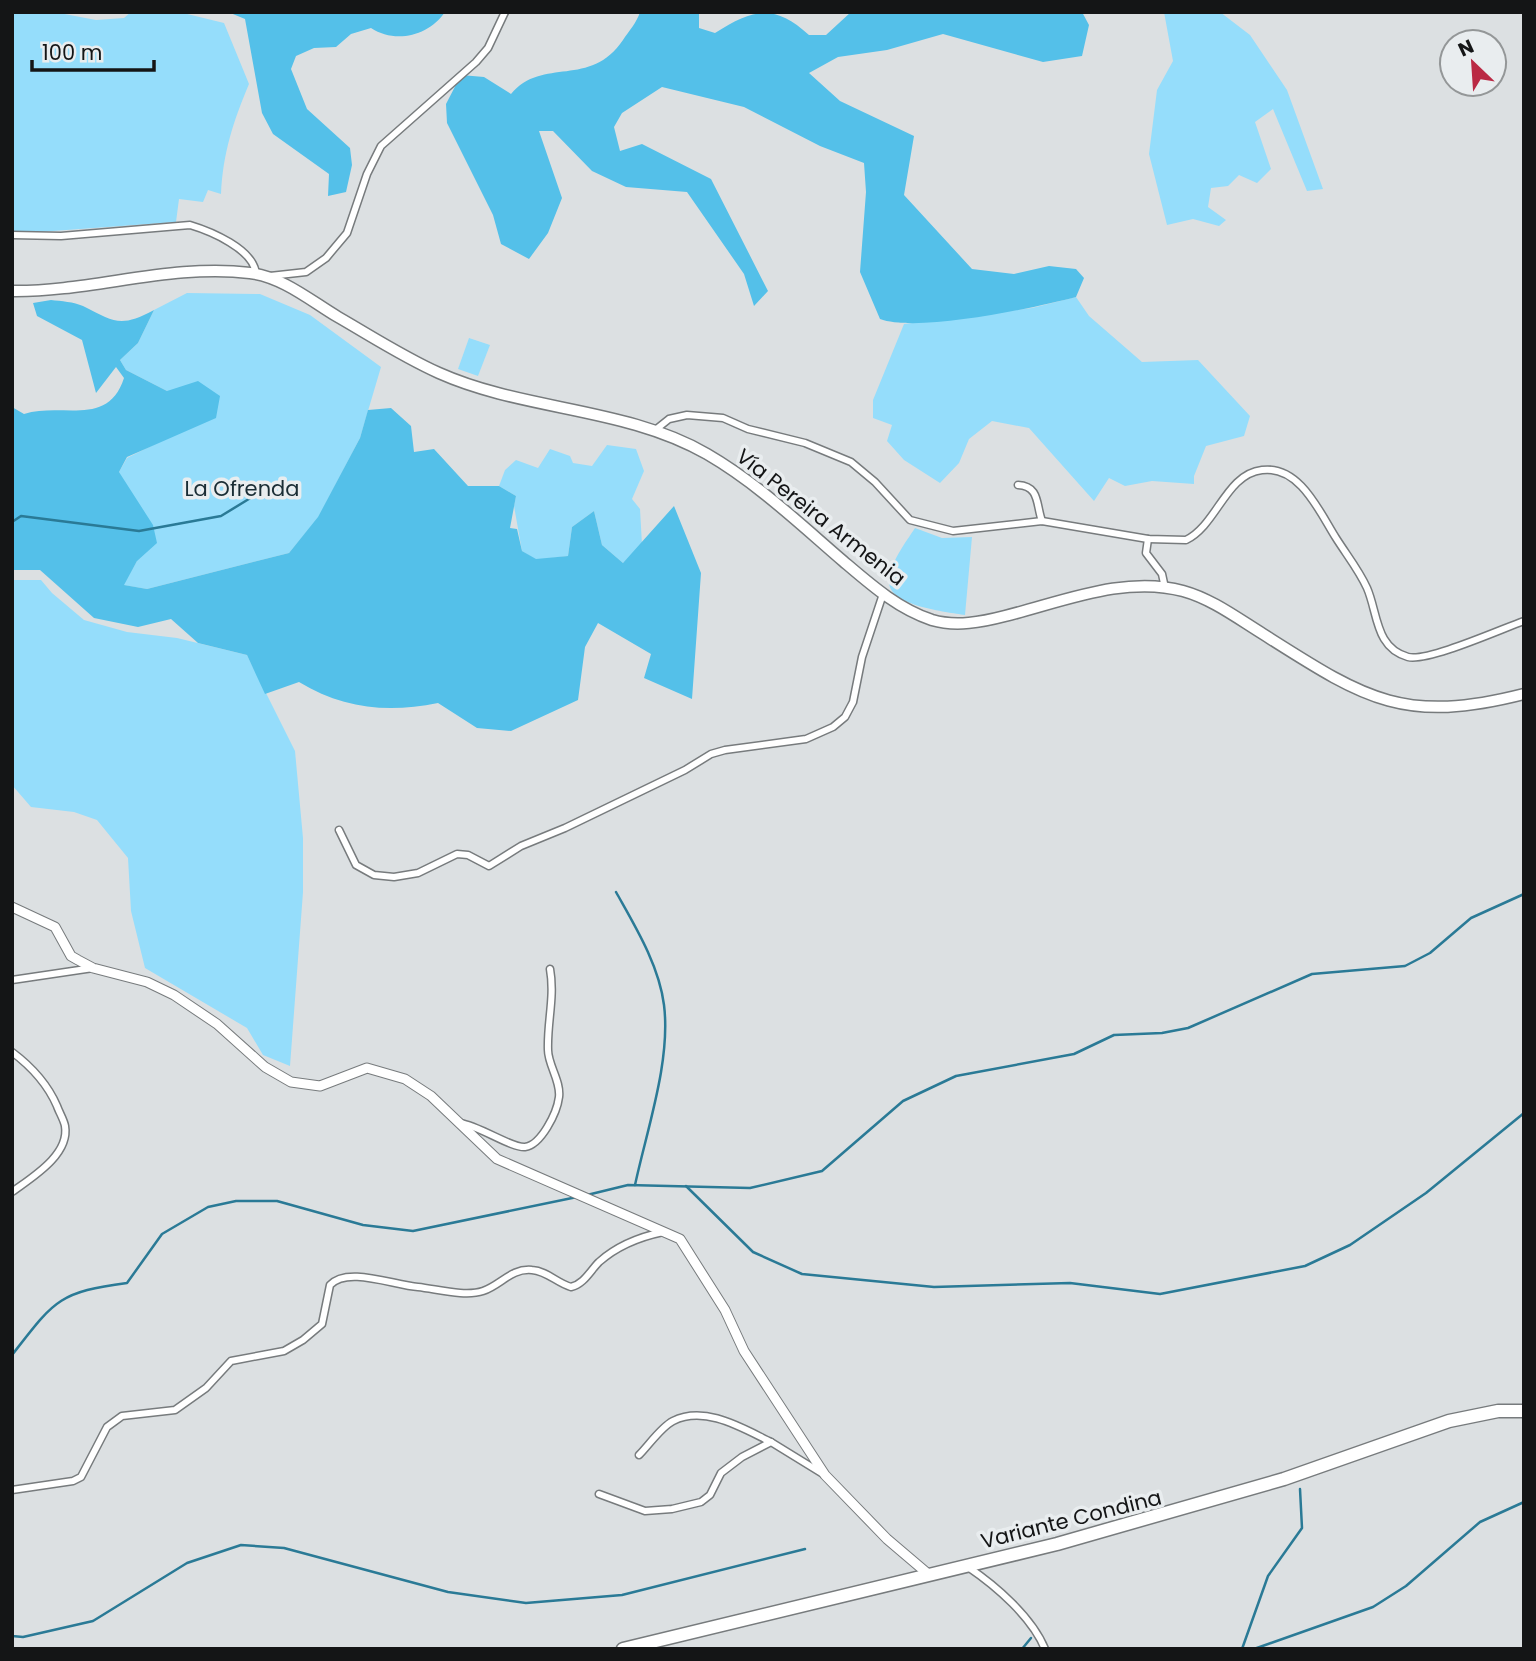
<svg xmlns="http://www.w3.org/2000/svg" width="1536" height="1661" viewBox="0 0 1536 1661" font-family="Poppins,sans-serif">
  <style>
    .green { fill: #95ddfb }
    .forest { fill: #54c0e9 }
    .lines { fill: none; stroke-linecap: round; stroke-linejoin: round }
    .stream { stroke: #2a7a96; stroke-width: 2.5 }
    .street-casing { stroke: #777b7d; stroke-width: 9 }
    .secondary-casing { stroke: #777b7d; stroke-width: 11 }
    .primary-casing { stroke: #777b7d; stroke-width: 13 }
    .highway-casing { stroke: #777b7d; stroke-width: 15 }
    .street { stroke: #fff; stroke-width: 6 }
    .secondary { stroke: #fff; stroke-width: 9 }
    .primary { stroke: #fff; stroke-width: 10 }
    .highway { stroke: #fff; stroke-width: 12 }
    .labels { text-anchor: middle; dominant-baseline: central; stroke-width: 7; stroke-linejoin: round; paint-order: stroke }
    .park-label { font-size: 21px; fill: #1a2d35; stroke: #e9edef }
    .street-label { font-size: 21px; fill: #141516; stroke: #e9edef }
  </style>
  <rect width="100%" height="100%" fill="#dce0e2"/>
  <g class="green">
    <path d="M12 12H54L96 20 124 18 131 12H179L224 23 249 84C233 122 223 153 221 194L208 190 203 202 179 199 176 222 12 234Z"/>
    <path d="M1164 12H1220L1250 35 1287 90 1323 189 1307 191 1273 109 1255 122 1271 169 1257 183 1239 175 1228 186 1211 188 1208 207 1226 220 1219 226 1193 219 1167 225 1149 154 1157 90 1173 61Z"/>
    <path d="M187 293 260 294 310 315 381 367 360 438 318 518 289 553 147 589 123 585 137 561 119 472 127 458 165 439 167 391 126 370 120 360 138 343 154 310Z"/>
    <path d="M1076 297 1089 316 1142 362 1198 360 1250 416 1244 436 1206 446 1194 476V484L1152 481 1125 486 1109 478 1094 501 1029 428 992 421 969 439 959 463 940 483 904 460 887 441 892 425 873 418V400L904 324 1032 308Z"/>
    <path d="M469 338 490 345 478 376 458 369Z"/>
    <path d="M607 445 636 449 644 471 632 499 640 509 642 545 623 563 602 545 594 511 572 527 568 556 536 560 522 551 514 506 516 496 499 486 505 470 516 460 538 468 550 449 570 456 573 463 592 466Z"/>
    <path d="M915 528 942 538 972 537 965 615C947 612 889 606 889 582 889 564 906 542 915 528Z"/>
    <path d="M12 580H41L52 593 84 620 127 632 177 638 247 655 295 751 303 838V892L290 1066 263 1055 247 1028 145 968 131 911 128 858 97 820 74 812 31 807 12 785Z"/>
  </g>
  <g class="forest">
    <path d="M228 12H445C429 36 395 44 371 28L351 34 336 47 314 48 296 56 291 69 307 109 350 148 352 165 346 192 328 196 329 174 273 134 262 113 245 19Z"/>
    <path d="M640 12H699V28L715 33C753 9 774 3 809 35H826L851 12H1082L1089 25 1082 56 1043 62 943 34 887 50 838 57 809 73 840 101 914 136 904 195 972 269 1014 274 1049 266 1076 269 1084 278 1076 297C1034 308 918 333 880 319L860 272 866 192 864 163 820 146 744 107 662 87 622 113 614 127 620 151 642 144 711 179 768 291 754 306 744 274 687 192 626 187 592 171 553 131H539L562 198 548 233 529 259 501 244 493 215 447 123 446 104 461 75 484 77 511 94C543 56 590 89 623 40 629 31 637 22 640 12Z"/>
    <path d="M51 300C61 301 74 302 83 306 115 322 120 328 154 310L138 343 120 360 126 370 167 391 198 381 220 396 216 418 127 457 119 472 153 525 157 543 137 561 124 585 147 589 289 553 318 517 360 438 368 410 391 408 411 426 414 452 434 449 468 486H499L516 496 510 528 517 529 522 551 536 559 568 556 572 527 594 511 602 545 623 563 674 506 701 573 692 699 644 678 651 654 598 623 585 647 578 700 511 731 477 728 438 703C388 713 343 709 299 682L265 694 247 655 198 643 171 619 138 627 94 618 40 570H12V407L24 414C62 402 108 428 124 378L116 367 96 393 82 340 37 316 33 303Z"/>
  </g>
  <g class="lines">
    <g class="stream">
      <path d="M12 522 21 516 139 531 221 516 262 491"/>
      <path d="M616 892C635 926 659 965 664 1005 671 1061 647 1129 635 1185"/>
      <path d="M686 1186 753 1252 802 1274 934 1287 1070 1283 1160 1294 1305 1266 1350 1245 1426 1193 1524 1113"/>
      <path d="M587 1195 628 1185 750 1188 822 1171 903 1101 956 1076 1074 1054 1114 1035 1162 1033 1188 1028 1312 974 1405 966 1430 953 1471 918 1524 894"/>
      <path d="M12 1355C54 1301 58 1292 127 1283L162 1234 208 1207 236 1201H277L363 1225 413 1231 577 1197"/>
      <path d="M12 1636 23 1637 93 1621 187 1563 241 1545 284 1548 448 1592 526 1603 622 1595 805 1549"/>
      <path d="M1022 1649 1031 1638"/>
      <path d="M1242 1649 1268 1576 1302 1528 1300 1489"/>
      <path d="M1254 1649 1373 1607 1406 1586 1480 1522 1524 1502"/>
    </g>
    <g class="street-casing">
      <g id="street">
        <path d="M12 235 61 236 190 225C210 231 254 249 256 274"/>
        <path d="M270 276 306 272 326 258 347 233 367 174 381 146 476 62 488 48 505 12"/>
        <path d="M654 431 669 419 687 415 723 418 748 429 805 443 851 462 875 482 910 520 953 531 1042 521 1148 539 1186 540C1217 525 1226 474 1262 470 1300 465 1320 513 1336 538 1346 554 1359 570 1367 588 1378 613 1375 648 1408 657 1428 662 1501 629 1524 621"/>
        <path d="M1018 485C1040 486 1036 505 1042 521"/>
        <path d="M1148 539 1146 553 1162 574 1165 588"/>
        <path d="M339 830 356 865 374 875 394 877 418 873 457 854 468 855 489 866 521 846 565 828 685 770 711 754 725 750 806 739 833 727 845 717 853 702 862 657 883 594"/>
        <path d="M12 980 93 968"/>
        <path d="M12 1052C32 1067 47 1083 57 1106 59 1112 64 1120 65 1126 70 1155 31 1178 12 1192"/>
        <path d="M460 1123C480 1126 511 1148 525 1147 541 1145 557 1113 559 1097 561 1081 548 1065 548 1050 547 1022 555 997 550 969"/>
        <path d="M639 1455C649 1445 661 1427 673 1421 705 1405 742 1428 771 1442"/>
        <path d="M12 1490 73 1481 81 1477 107 1427 122 1416 175 1410 206 1388 231 1361 284 1351 303 1340 322 1324 330 1285C347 1266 393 1285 418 1287 437 1289 465 1297 483 1291 501 1285 511 1268 532 1270 547 1271 557 1283 571 1287 584 1284 590 1271 599 1262 618 1245 639 1237 663 1232"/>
        <path d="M599 1494 645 1511 672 1509 701 1502 710 1495 721 1473 742 1457 771 1442 823 1474"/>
        <path d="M968 1567C996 1586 1032 1617 1045 1649"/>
      </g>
    </g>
    <g class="secondary-casing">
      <path id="secondary" d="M12 907 55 927 71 956 78 960 93 968 147 982 174 995 217 1024 265 1067 291 1082 320 1086 367 1068 405 1079 431 1096 497 1159 680 1239 725 1310 744 1351 825 1475 887 1539 927 1573"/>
    </g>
    <g class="primary-casing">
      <path id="primary" d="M12 291C91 292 172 263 250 273 283 277 311 301 338 317 371 336 405 358 439 373 524 411 626 407 707 454 757 483 800 524 843 561 870 584 898 609 932 620 956 627 982 622 1005 616 1062 602 1125 575 1183 591 1212 599 1237 618 1263 634 1364 698 1402 725 1524 694"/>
    </g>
    <g class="highway-casing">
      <path id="highway" d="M623 1649 1057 1544 1284 1479 1449 1421 1498 1411H1524"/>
    </g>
    <use href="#street" class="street"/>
    <use href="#secondary" class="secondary"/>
    <use href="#primary" class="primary"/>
    <use href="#highway" class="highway"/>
  </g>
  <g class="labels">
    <g class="park-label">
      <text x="242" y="488">La Ofrenda</text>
    </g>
    <g class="street-label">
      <text transform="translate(821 517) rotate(38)">Vía Pereira Armenia</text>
      <text transform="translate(1071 1519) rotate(-14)">Variante Condina</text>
    </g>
  </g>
  <rect width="1536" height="1661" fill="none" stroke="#141516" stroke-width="28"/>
  <g transform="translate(1473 63) rotate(335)"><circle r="33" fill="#e9edef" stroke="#949798" stroke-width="2"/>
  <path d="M0-5L12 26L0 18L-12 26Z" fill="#ba2944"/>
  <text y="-10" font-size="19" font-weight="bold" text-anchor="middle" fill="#141516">N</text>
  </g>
  <path d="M32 60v10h122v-10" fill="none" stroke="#141516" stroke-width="3.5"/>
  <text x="42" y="60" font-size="21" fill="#141516" stroke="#e9edef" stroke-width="5" paint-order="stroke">100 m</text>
</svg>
